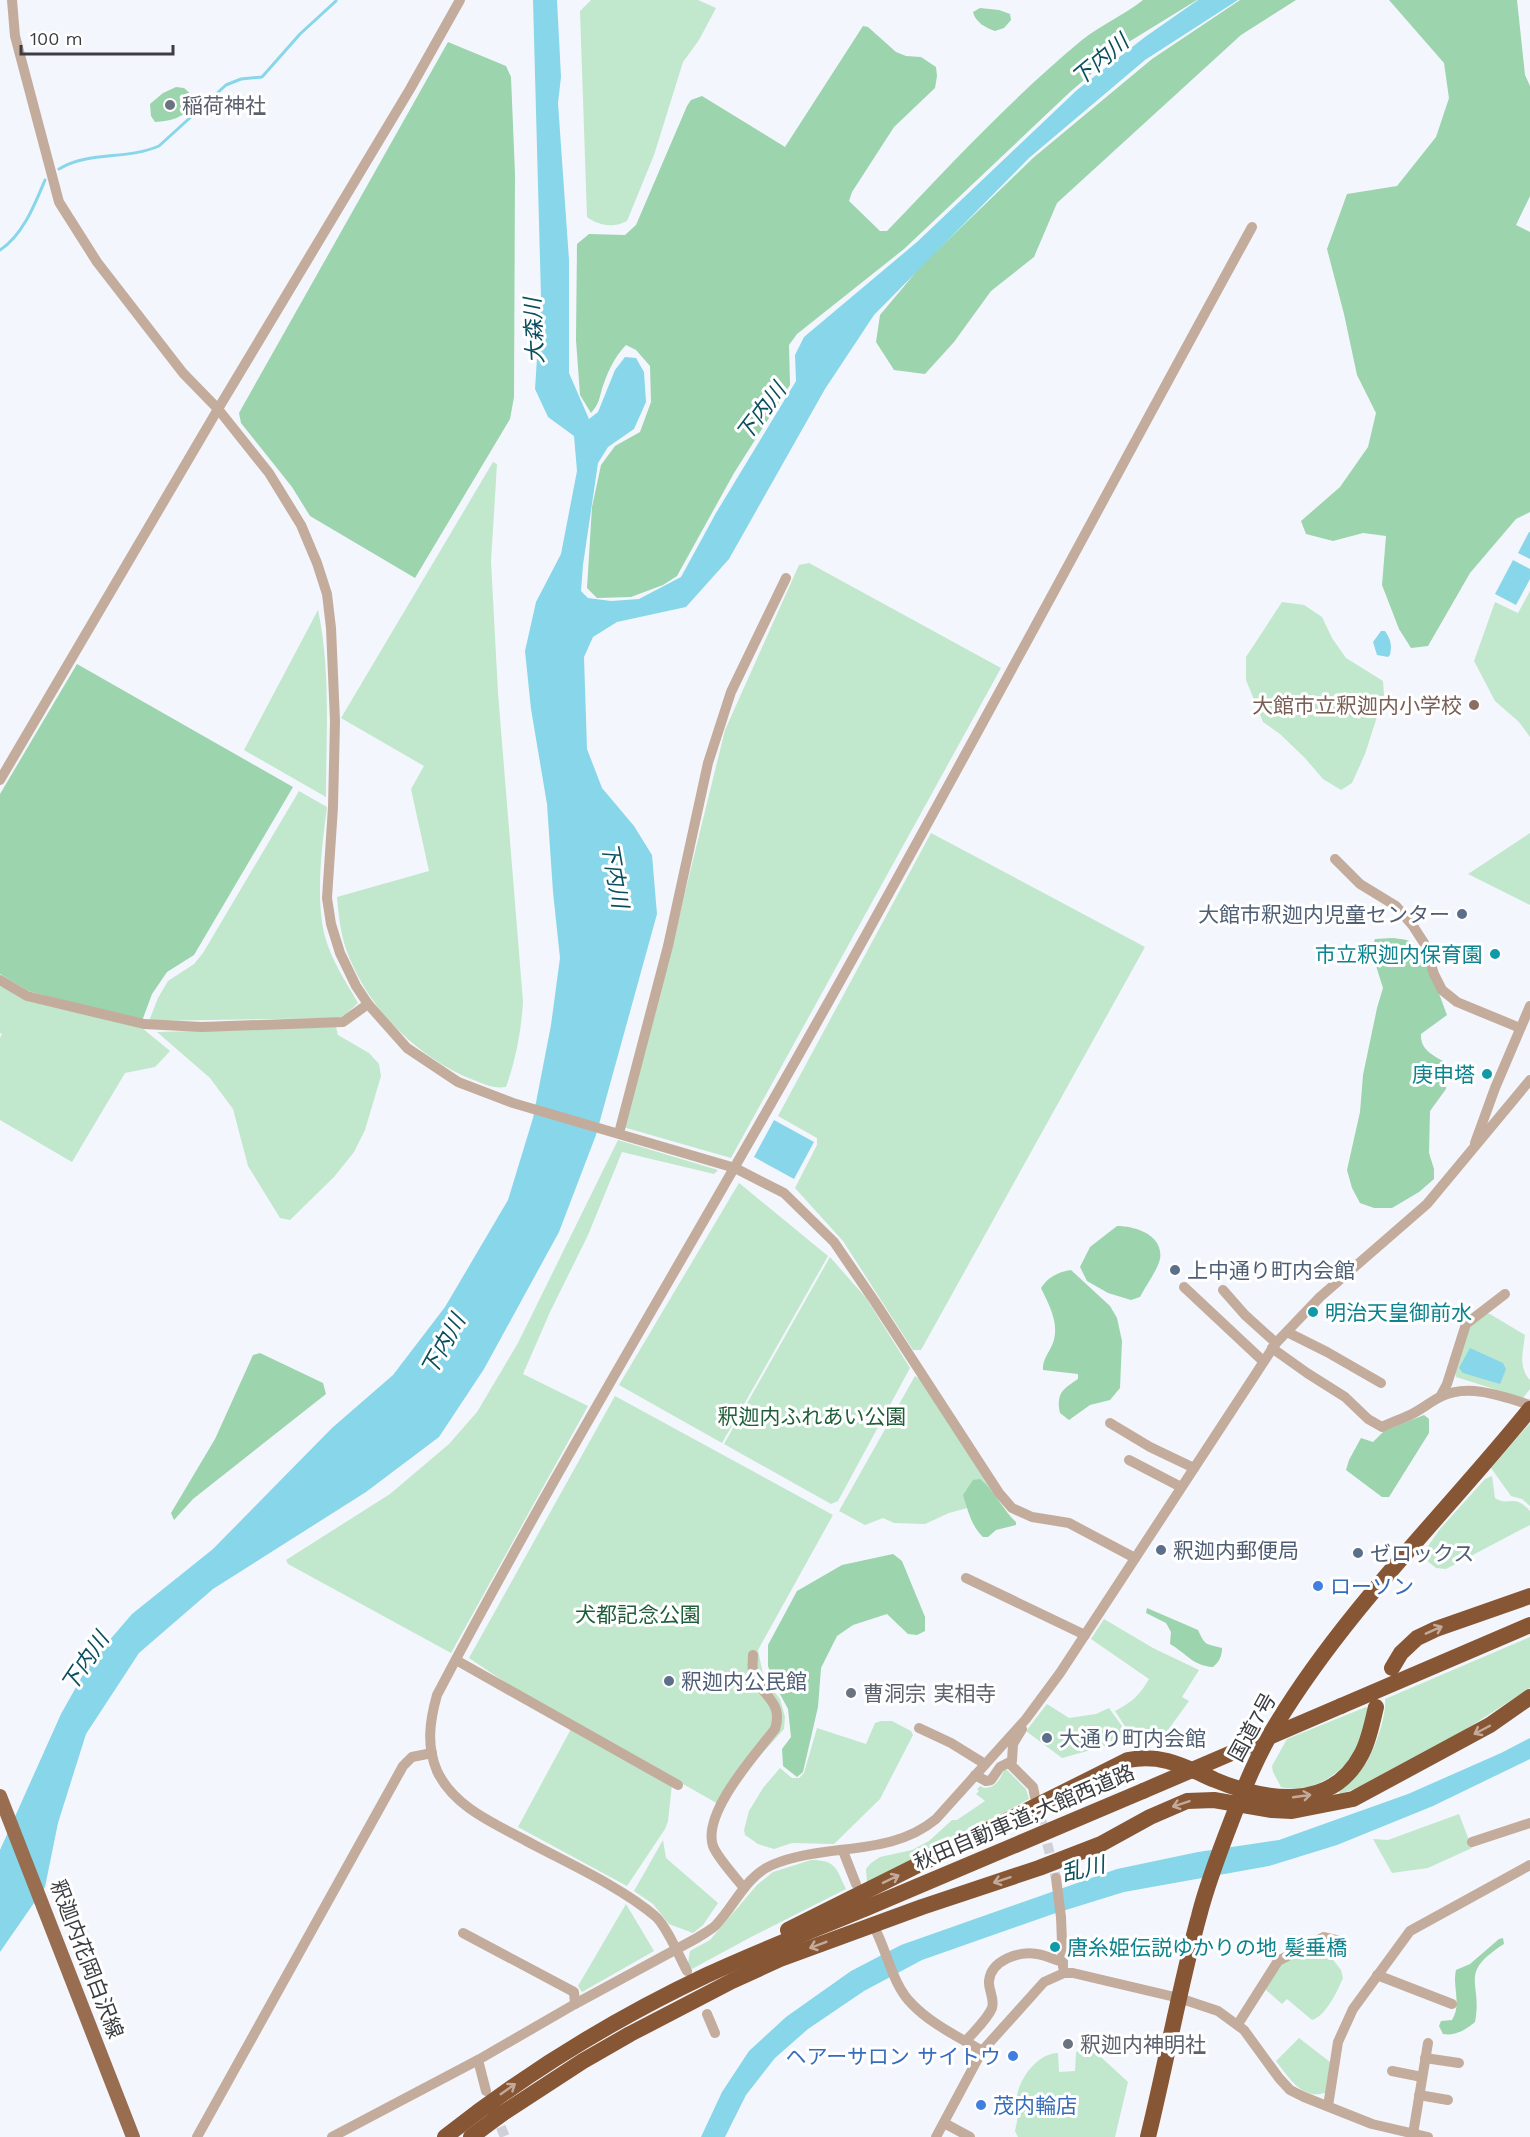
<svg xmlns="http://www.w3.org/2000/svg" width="1530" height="2137" viewBox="0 0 1530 2137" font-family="'Work Sans','Noto Sans JP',sans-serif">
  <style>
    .green { fill: #c1e7cc }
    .forest { fill: #9bd4ad }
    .water { fill: #88d6e9 }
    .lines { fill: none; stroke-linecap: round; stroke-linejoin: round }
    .stream { stroke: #88d6e9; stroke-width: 3 }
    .minor-tunnel { stroke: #cfd1d7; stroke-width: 10; stroke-dasharray: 10 5; stroke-linecap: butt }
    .minor { stroke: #c4ac9c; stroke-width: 10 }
    .major { stroke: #986d50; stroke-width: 14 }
    .highway { stroke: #875634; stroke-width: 16 }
    .highway-bridge { stroke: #875634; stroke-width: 16 }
    .oneway { stroke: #c3aa9a }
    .worship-dot { fill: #6b7280; stroke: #fff; stroke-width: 2 }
    .education-dot { fill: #8d6e63; stroke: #fff; stroke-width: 2 }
    .service-dot { fill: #5c6f8a; stroke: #fff; stroke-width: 2 }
    .culture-dot { fill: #0f9aa8; stroke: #fff; stroke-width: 2 }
    .shop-dot { fill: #3f7fe0; stroke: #fff; stroke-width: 2 }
    .labels { text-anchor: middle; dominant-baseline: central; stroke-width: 6; stroke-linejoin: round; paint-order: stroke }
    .worship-label { font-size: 21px; fill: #5b616d; stroke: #fff; text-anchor: start }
    .education-label { font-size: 21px; fill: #785e54; stroke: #fff; text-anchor: end }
    .service-label { font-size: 21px; fill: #4e5e75; stroke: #fff; text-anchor: start }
    .culture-label { font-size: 21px; fill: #0d838f; stroke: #fff; text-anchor: end }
    .park-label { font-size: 21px; fill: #1f5e39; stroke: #fff }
    .shop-label { font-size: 21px; fill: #366cbe; stroke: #fff; text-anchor: start }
    .street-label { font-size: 21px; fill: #3b3d41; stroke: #fff }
    .water-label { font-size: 22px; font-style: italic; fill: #094f5d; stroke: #fff }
  </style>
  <rect width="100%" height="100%" fill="#f4f6fd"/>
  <g class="green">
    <path d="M591 0H698L716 8 699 40 683 62 654 155 627 221C614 228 599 226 587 217L580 11Z"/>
    <path d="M493 462 497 464 491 561 498 693 523 1002C521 1032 516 1059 506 1087 493 1089 484 1084 471 1079 422 1059 376 1016 354 968 342 945 339 922 337 897L429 871 411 789 424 766 341 718Z"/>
    <path d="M809 563 1001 668 731 1158 623 1127 676 929 725 730 799 565Z"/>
    <path d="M1530 591V737L1519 722 1495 701 1474 661 1495 602 1518 613Z"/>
    <path d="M1282 602 1304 605 1322 617 1332 638 1346 658 1383 681 1384 695 1365 754 1352 783 1341 790 1323 779 1304 757 1280 734 1263 722 1246 680V657Z"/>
    <path d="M318 610C331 671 326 736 326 797L244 750Z"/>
    <path d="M299 791 327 807C322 846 315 898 325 937 332 961 346 982 358 1003L346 1014 339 1018 149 1021 158 998 168 981 194 964 203 953Z"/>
    <path d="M931 833 1145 947 921 1350H913L843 1241 795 1188 817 1145V1138L778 1116Z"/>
    <path d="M1530 833V905L1468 874Z"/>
    <path d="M0 986 142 1028 170 1051 155 1067 125 1073 72 1162 0 1120V1038L2 1034 0 1033Z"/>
    <path d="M336 1027 338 1035 369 1053 379 1064 381 1076 365 1130 354 1152 334 1177 290 1220 280 1218 248 1166 233 1109 210 1078 157 1032Z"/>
    <path d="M618 1140 718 1170 714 1174 622 1152 588 1235 550 1312 523 1374 588 1406 451 1653 288 1564 286 1560 390 1494 449 1444 477 1412 518 1343Z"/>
    <path d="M739 1183 828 1256 722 1443 619 1385Z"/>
    <path d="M830 1257 866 1298 910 1368 838 1501 831 1504 724 1444Z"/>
    <path d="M1483 1313 1490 1314 1525 1335C1523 1352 1518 1367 1530 1380V1389L1523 1398 1456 1377 1455 1372 1470 1325Z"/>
    <path d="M915 1376 921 1380 991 1489 985 1503 949 1513 925 1524 894 1523 883 1518 865 1525 839 1511Z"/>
    <path d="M615 1396 833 1515 758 1650 764 1679 780 1699 785 1717 784 1729 748 1769 722 1806 521 1693 469 1658Z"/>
    <path d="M1530 1423V1506L1522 1499 1511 1496 1491 1468Z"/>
    <path d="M1492 1476 1495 1498C1508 1507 1514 1493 1530 1511V1525L1446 1569 1436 1568 1421 1556 1440 1529 1485 1479Z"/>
    <path d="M1104 1619 1153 1648 1199 1670 1182 1697 1189 1701 1168 1730 1161 1734 1134 1740 1115 1711C1132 1702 1140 1695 1149 1679L1091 1639Z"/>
    <path d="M1530 1637V1688L1440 1746 1363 1786 1340 1794 1338 1790C1347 1783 1357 1776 1363 1767 1374 1753 1387 1715 1385 1699Z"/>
    <path d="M1047 1704 1069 1718 1096 1714 1109 1708 1131 1739 1062 1758 1026 1731Z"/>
    <path d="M1366 1707 1368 1708C1365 1720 1363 1733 1358 1745 1347 1772 1311 1795 1281 1787L1273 1772 1272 1766 1287 1739Z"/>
    <path d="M881 1721H892L911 1731 913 1735 880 1799 834 1844 792 1843 774 1849 758 1844 745 1835 744 1830 749 1811 763 1788 780 1768 792 1778H799L804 1773 817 1728 866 1744 875 1723Z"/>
    <path d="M571 1729 672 1784 668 1821 665 1829 627 1886 518 1827Z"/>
    <path d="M1004 1770H1007L1026 1789 1029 1799 964 1834 867 1882 866 1869 871 1863 880 1857 912 1850 929 1841 952 1820H957L985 1801 976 1794 979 1791 977 1789 980 1786 984 1788C995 1788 1000 1780 1004 1770Z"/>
    <path d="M1459 1814 1472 1848 1428 1868 1392 1873 1373 1839 1388 1840Z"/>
    <path d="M663 1840 666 1858 718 1903 703 1925 693 1933 669 1924 653 1904 634 1891Z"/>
    <path d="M811 1860C836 1860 836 1868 846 1889L751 1937 692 1969 688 1963 690 1951 710 1940 757 1885 773 1872Z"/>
    <path d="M626 1904 654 1951 582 1992 578 1986Z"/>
    <path d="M1320 1943 1341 1970 1343 1978C1338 1990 1326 2016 1312 2020L1287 1999 1282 2004 1266 1990V1986L1282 1960Z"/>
    <path d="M1299 2038 1330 2062 1327 2092C1304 2102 1289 2078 1276 2061Z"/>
    <path d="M1090 2047 1128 2082 1115 2137H1018L1015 2131C1016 2125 1018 2119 1018 2112 1018 2108 1017 2103 1017 2098 1018 2079 1038 2053 1058 2053L1059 2072 1075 2071 1076 2052Z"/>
  </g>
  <g class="forest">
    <path d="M1143 0H1197L1127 43 1070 92 904 249 797 334 789 345 790 385 734 473 677 576 663 585 631 597 597 598 587 588 592 507 601 465 615 446 640 432 651 402 650 366 636 350 626 345C616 355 609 369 604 383 599 396 601 402 591 413L580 395 576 340 577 244 589 234 625 235 636 225 687 106 691 100 702 96 785 147 863 26 868 27 896 52 906 56 921 57 936 67 937 76 935 88 894 127 852 192 849 201 880 231H887C950 165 1012 98 1082 40 1101 25 1124 15 1143 0Z"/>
    <path d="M1240 0H1296L1241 35 1057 203 1034 257 991 291 954 342 925 374 894 370 876 342 880 315 921 266 1033 158 1152 59Z"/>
    <path d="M1389 0H1517L1525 75 1530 86V196L1516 225 1530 232V512L1516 519 1470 573 1428 646 1411 648 1399 629 1382 585 1386 536 1363 533 1333 541 1306 534 1301 521 1340 487 1368 447 1376 413 1357 375 1344 314 1327 249 1347 194 1397 186 1436 137 1449 98 1444 63Z"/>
    <path d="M980 8 999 10 1010 14 1011 20 1004 28 995 31C986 28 975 22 973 12Z"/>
    <path d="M448 42 506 66 511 77 515 174 514 397 510 419 415 578 310 516 292 487 241 423 239 413Z"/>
    <path d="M176 87 184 88 192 95 193 106C182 118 171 121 155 122L151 116 150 104 163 93Z"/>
    <path d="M77 664 293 787 194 955 167 972 152 994 142 1021 28 991 0 974V794Z"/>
    <path d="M1393 938C1399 939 1407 939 1411 942 1424 952 1441 998 1447 1015L1421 1034C1420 1049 1432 1055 1443 1061L1447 1075 1446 1089 1430 1111 1429 1153 1434 1169V1179L1419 1192 1392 1208H1374L1360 1203 1352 1188 1347 1170 1360 1112 1363 1075 1377 1008 1383 988 1371 950 1375 939Z"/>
    <path d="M1117 1226C1135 1226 1164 1235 1160 1259 1158 1269 1145 1287 1140 1297L1131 1300 1108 1293 1087 1281 1080 1267 1090 1247Z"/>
    <path d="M1071 1270 1110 1306 1117 1318 1122 1341 1120 1388 1110 1400 1090 1405 1069 1420 1060 1413C1056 1393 1063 1389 1078 1379V1374L1043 1370C1042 1360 1049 1353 1053 1343 1060 1324 1049 1305 1041 1288 1048 1277 1058 1272 1071 1270Z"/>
    <path d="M260 1353 323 1383 326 1394 193 1499 174 1520 171 1513 215 1439 253 1355Z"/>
    <path d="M1424 1415 1429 1419V1433L1389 1497H1382L1346 1470 1349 1460 1361 1438 1373 1442 1384 1431Z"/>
    <path d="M980 1479C995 1491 1002 1509 1016 1522V1525L996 1530 988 1537H983C971 1525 968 1511 963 1495L973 1480Z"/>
    <path d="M893 1554 902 1561 925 1617V1631L917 1635 908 1634 887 1614 853 1625 837 1636 821 1668 818 1707 803 1772 797 1777 783 1766 782 1749 791 1737 788 1709 773 1681 768 1666V1645L797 1591 842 1565Z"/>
    <path d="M1147 1608 1198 1630C1206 1647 1205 1643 1222 1648 1222 1656 1219 1662 1213 1667 1193 1666 1186 1653 1170 1644L1171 1632 1166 1623 1146 1613Z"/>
    <path d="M1503 1938 1504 1944C1457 1974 1483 1981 1475 2022 1465 2030 1456 2036 1443 2034L1439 2026 1441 2021 1452 2020C1462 2004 1452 1987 1456 1970L1470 1964 1499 1939Z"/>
  </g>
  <g class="water">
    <path d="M533 0H557L561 77 558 103 569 260V373L589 419 598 412 615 370 625 357 636 358 644 372 646 402 634 429 608 447 598 463 583 565 581 591 588 598 611 601 639 599 681 577 716 513 796 381 795 355 804 337 917 242 1077 90 1145 37 1198 0H1238L1145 60 1029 158 874 315 825 389 729 559 686 607 617 622 593 637 584 657 587 749 602 788 634 826 652 855 657 914 596 1135 559 1232 484 1369 439 1437 366 1492 213 1589 139 1653 86 1734 58 1823 45 1887 0 1952V1850L61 1714 89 1664 132 1614 213 1549 332 1428 393 1375 445 1307 508 1200 533 1118 551 1025 560 958 553 892 547 804 531 709 525 651 536 602 561 554 577 471 574 436 548 417 535 389 541 297Z"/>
    <path d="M1529 532H1530V559L1518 553Z"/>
    <path d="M1513 560 1530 569V579L1516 605 1495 594Z"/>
    <path d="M1381 631H1385C1391 640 1392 645 1390 655L1388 657 1377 655 1373 642Z"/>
    <path d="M774 1120 814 1142 794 1179 754 1157Z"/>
    <path d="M1470 1348 1503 1363 1506 1369 1500 1384 1463 1373 1459 1368Z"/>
    <path d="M1530 1738V1759L1433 1806 1337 1845 1269 1866 1124 1892 1053 1914 922 1960 864 1991 808 2029 775 2058 746 2095 725 2137H701L722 2092 749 2051 786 2017 851 1971 901 1945 1117 1869 1198 1852 1279 1840 1408 1794 1501 1753Z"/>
  </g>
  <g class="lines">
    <g class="stream">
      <path d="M59 169C89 151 127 160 159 146L226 85 241 79 262 77 300 34 336 1"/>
      <path d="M0 250C23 235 35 204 45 180"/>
    </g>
    <g class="minor-tunnel">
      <path d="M1036 1800 1056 1878"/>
      <path d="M495 2113 505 2137"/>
    </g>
    <g class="minor">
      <path d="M12 0 15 36 59 202 97 262 183 373 218 409 269 473 301 525 317 563 327 594 331 628 335 721 333 807 327 898 331 924 340 953 356 986 368 1004 407 1048 458 1082 513 1103 735 1168 784 1193 834 1242 875 1302 999 1493 1012 1508 1032 1517 1069 1523 1135 1558"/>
      <path d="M0 780 218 409 410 89 460 0"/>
      <path d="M1335 859 1360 884 1396 906 1413 926 1424 943 1434 974 1442 990 1457 1002 1520 1028"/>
      <path d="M0 980 27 996 144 1024 202 1027 343 1022 368 1004"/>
      <path d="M619 1133 668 946 708 763 731 692 786 578"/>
      <path d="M1475 1143 1495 1088 1530 1006"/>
      <path d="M1184 1287 1263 1361"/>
      <path d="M1223 1290 1245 1315 1276 1343"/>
      <path d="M1287 1332 1327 1352 1381 1383"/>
      <path d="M1272 1348 1307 1373 1345 1397 1368 1419 1382 1427C1392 1422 1402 1419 1412 1414 1422 1409 1430 1402 1440 1397 1468 1383 1502 1396 1530 1405"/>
      <path d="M1440 1397 1447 1384 1466 1324 1505 1294"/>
      <path d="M1110 1423 1150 1447 1194 1468"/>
      <path d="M1129 1460 1181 1487"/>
      <path d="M966 1578 1085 1635"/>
      <path d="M456 1660 678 1785"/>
      <path d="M919 1728 951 1743 985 1764"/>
      <path d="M1009 1763 1033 1787 1035 1797"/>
      <path d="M975 1775 986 1781 991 1780 1000 1767 1012 1761 1013 1744 1022 1729"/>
      <path d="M1472 1842 1530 1823"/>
      <path d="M843 1851 856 1884"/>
      <path d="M1056 1878 1061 1917 1063 1967"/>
      <path d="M744 1888C736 1878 717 1857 713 1846 702 1813 755 1755 775 1729 783 1704 766 1698 755 1679 751 1673 753 1662 753 1655"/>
      <path d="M463 1933 574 1992 575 2004"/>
      <path d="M877 1933C888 1956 894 1987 912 2004 931 2024 959 2037 982 2051"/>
      <path d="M687 1971C680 1958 666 1925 655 1916 620 1886 563 1861 521 1838 489 1821 453 1805 437 1771 426 1745 430 1720 437 1695 556 1468 690 1249 815 1026 964 762 1106 493 1252 227"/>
      <path d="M1377 1975 1452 2004"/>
      <path d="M707 2014 715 2033"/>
      <path d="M1238 2024 1278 1961 1324 1937 1337 1940"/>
      <path d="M966 2041C974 2031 987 2020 992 2008 995 1998 988 1990 989 1981 991 1960 1019 1951 1037 1954 1045 1955 1055 1960 1063 1962"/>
      <path d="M1425 2058 1459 2063"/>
      <path d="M478 2060 486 2091"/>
      <path d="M1392 2071 1422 2077"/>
      <path d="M1419 2095 1448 2100"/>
      <path d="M1328 2106 1338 2042 1353 2009 1410 1931 1530 1865"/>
      <path d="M944 2123 970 2137"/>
      <path d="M1413 2134 1428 2043"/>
      <path d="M197 2137 403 1766 412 1757 432 1753"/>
      <path d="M332 2137 478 2060 575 2004 697 1938C703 1934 711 1930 716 1925 735 1905 746 1876 772 1865 826 1842 889 1858 936 1819L1026 1719 1060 1673 1276 1343 1320 1297 1427 1204 1530 1080"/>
      <path d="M936 2137 982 2051 1044 1982 1064 1973H1073L1179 1998 1218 2011 1244 2030 1279 2078 1290 2090 1304 2097 1372 2124 1428 2137"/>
    </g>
    <path class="major" d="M0 1796 133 2137"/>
    <g class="highway">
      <path d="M1392 1668 1401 1653 1417 1638 1436 1629 1530 1596"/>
      <path d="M1341 1706 1530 1625"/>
      <path d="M788 1930 1128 1760C1162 1753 1185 1767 1215 1780 1265 1801 1331 1812 1361 1755 1369 1741 1372 1723 1376 1707"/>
      <path d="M494 2119 583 2061 630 2034 732 1981 780 1959 922 1907 1039 1868 1101 1844 1150 1817 1187 1801 1214 1800 1272 1810 1292 1811 1353 1799 1490 1725 1530 1697"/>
      <path d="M445 2137C526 2073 614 2019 707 1975 761 1950 816 1929 871 1906 962 1868 1052 1829 1143 1791"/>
      <path d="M471 2137 503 2113"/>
      <path d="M1148 2137C1166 2064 1179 1989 1199 1916 1207 1884 1219 1853 1231 1822 1244 1788 1258 1753 1277 1723 1347 1608 1446 1513 1530 1409"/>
    </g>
    <path class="highway-bridge" d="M1143 1791 1341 1706"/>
  </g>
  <defs><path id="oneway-shaft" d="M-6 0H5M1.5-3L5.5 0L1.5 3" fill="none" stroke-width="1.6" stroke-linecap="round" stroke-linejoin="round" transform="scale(1.5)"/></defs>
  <g class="oneway">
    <use href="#oneway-shaft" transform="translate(1434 1630) rotate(-24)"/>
    <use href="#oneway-shaft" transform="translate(1482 1730) rotate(152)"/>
    <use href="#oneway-shaft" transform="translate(1302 1796) rotate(-8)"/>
    <use href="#oneway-shaft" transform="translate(1181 1804) rotate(162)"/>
    <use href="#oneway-shaft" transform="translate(891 1879) rotate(-26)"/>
    <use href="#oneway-shaft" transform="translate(1002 1880) rotate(162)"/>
    <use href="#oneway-shaft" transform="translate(818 1945) rotate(159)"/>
    <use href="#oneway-shaft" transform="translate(508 2089) rotate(-35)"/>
  </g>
  <g class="worship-dot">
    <circle cx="170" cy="105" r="6"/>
    <circle cx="851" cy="1693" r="6"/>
    <circle cx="1068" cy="2044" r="6"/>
  </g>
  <circle class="education-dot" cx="1474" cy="705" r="6"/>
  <g class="service-dot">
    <circle cx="1462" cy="914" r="6"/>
    <circle cx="1175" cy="1270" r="6"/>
    <circle cx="1161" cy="1550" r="6"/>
    <circle cx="1358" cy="1553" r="6"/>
    <circle cx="669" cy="1681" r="6"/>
    <circle cx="1047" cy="1738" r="6"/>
  </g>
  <g class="culture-dot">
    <circle cx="1495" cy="954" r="6"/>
    <circle cx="1487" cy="1074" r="6"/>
    <circle cx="1313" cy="1312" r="6"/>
    <circle cx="1055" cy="1947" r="6"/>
  </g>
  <g class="shop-dot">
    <circle cx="1318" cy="1586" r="6"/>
    <circle cx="1013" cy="2056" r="6"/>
    <circle cx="981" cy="2105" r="6"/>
  </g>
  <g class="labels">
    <g class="worship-label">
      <text x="182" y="105">稲荷神社</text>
      <text x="863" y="1693">曹洞宗 実相寺</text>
      <text x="1080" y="2044">釈迦内神明社</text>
    </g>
    <g class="education-label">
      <text x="1462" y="705">大館市立釈迦内小学校</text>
    </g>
    <g class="service-label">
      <text x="1450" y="914" text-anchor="end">大館市釈迦内児童センター</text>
      <text x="1187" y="1270">上中通り町内会館</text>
      <text x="1173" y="1550">釈迦内郵便局</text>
      <text x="1370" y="1553">ゼロックス</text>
      <text x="681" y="1681">釈迦内公民館</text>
      <text x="1059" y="1738">大通り町内会館</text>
    </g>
    <g class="culture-label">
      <text x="1483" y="954">市立釈迦内保育園</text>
      <text x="1475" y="1074">庚申塔</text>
      <text x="1325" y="1312" text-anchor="start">明治天皇御前水</text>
      <text x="1067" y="1947" text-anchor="start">唐糸姫伝説ゆかりの地 髪垂橋</text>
    </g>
    <g class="park-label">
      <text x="812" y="1416">釈迦内ふれあい公園</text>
      <text x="638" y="1614">犬都記念公園</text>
    </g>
    <g class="shop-label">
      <text x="1330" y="1586">ローソン</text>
      <text x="1001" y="2056" text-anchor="end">ヘアーサロン サイトウ</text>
      <text x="993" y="2105">茂内輪店</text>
    </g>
    <g class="street-label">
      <text transform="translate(1252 1727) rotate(-61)">国道7号</text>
      <text transform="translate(1024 1817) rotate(-23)">秋田自動車道;大館西道路</text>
      <text transform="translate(87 1959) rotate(69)">釈迦内花岡白沢線</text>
    </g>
    <g class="water-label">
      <text transform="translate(1100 60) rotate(-40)">下内川</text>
      <text transform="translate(534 331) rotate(-93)">大森川</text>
      <text transform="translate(761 412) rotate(-53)">下内川</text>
      <text transform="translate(615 875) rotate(80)">下内川</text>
      <text transform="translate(443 1345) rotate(-61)">下内川</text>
      <text transform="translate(85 1662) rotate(-56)">下内川</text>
      <text transform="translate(1083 1869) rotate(-13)">乱川</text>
    </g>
  </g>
  <path d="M21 45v9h152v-9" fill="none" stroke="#3b3d41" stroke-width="3"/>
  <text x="30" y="45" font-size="18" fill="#3b3d41" stroke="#ffffff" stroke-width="4.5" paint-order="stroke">100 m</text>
</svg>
